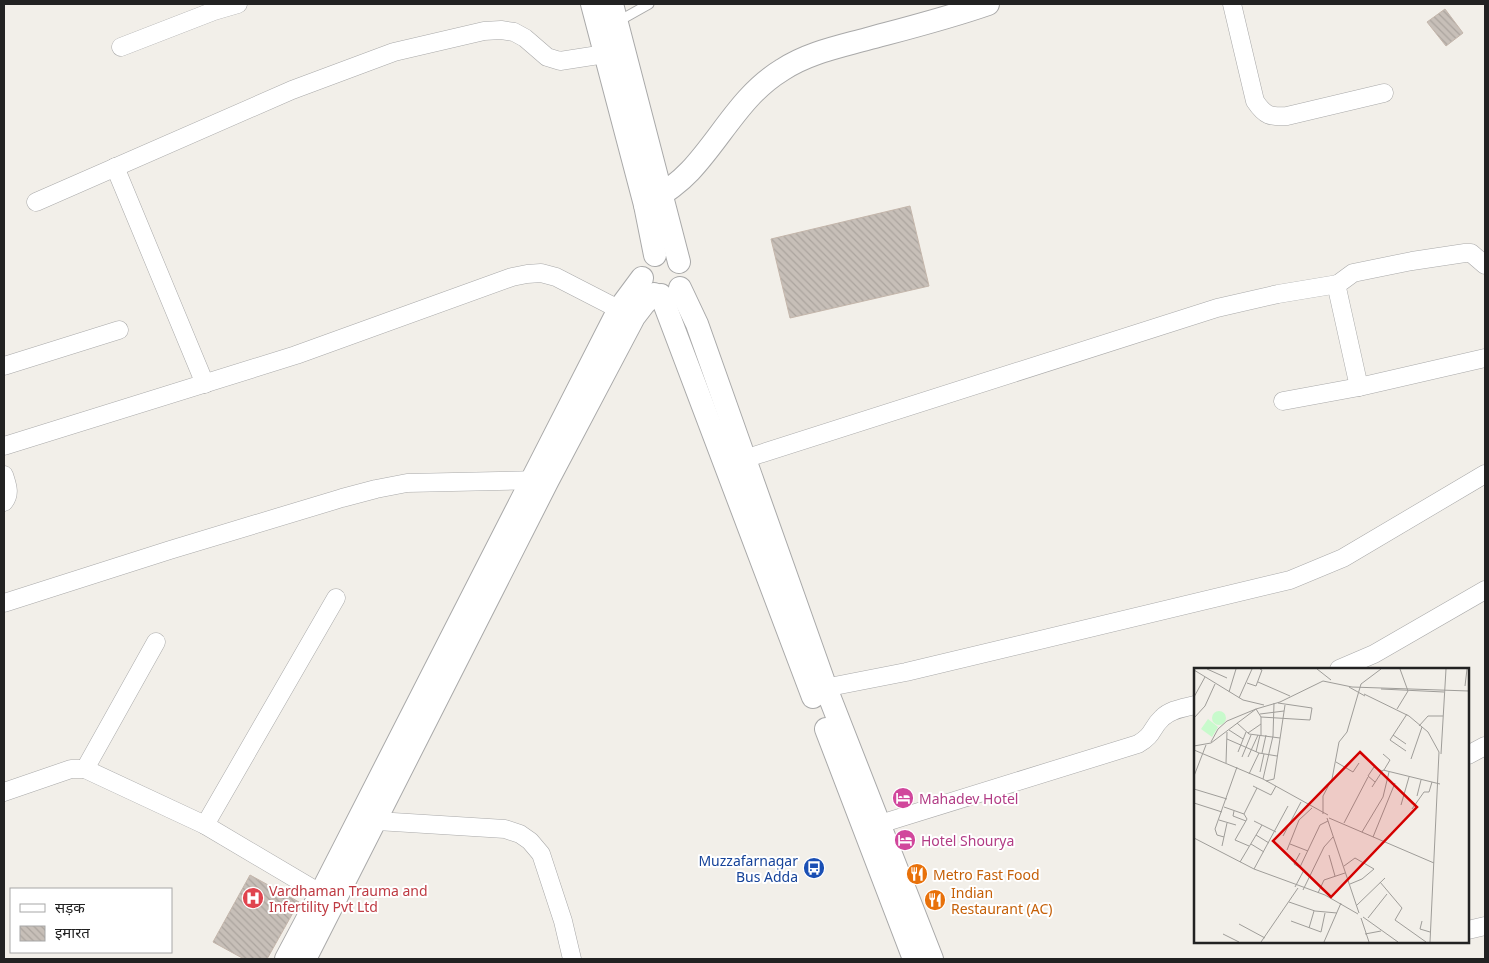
<svg xmlns="http://www.w3.org/2000/svg" width="1489" height="963" viewBox="0 0 1489 963" font-family="'Noto Sans','Noto Sans Devanagari',sans-serif">
  <style>
    .building { fill: url(#building-back-hatch); stroke: #c4b6ab }
    .lines { fill: none; stroke-linecap: round; stroke-linejoin: round }
    .service-casing { stroke: #a9a9a9; stroke-width: 11 }
    .minor-casing { stroke: #a9a9a9; stroke-width: 19 }
    .tertiary-casing { stroke: #a9a9a9; stroke-width: 24 }
    .service { stroke: #fff; stroke-width: 9 }
    .minor { stroke: #fff; stroke-width: 18 }
    .tertiary { stroke: #fff; stroke-width: 22 }
    .labels { text-anchor: middle; dominant-baseline: central; stroke-width: 4; stroke-linejoin: round; paint-order: stroke }
    .hotel-label { font-size: 14px; fill: #b23c85; stroke: #fff; text-anchor: start }
    .transit-label { font-size: 14px; fill: #164399; stroke: #fff; text-anchor: end }
    .food-label { font-size: 14px; fill: #c56008; stroke: #fff; text-anchor: start }
    .health-label { font-size: 14px; fill: #be3a42; stroke: #fff; text-anchor: start }
    .inset-road { fill: none; stroke: #9f9d99; stroke-width: 1 }
    .view { fill: #d40000; fill-opacity: 0.15; stroke: #d40000; stroke-width: 2.5 }
    .inset-edge { fill: none; stroke: #222; stroke-width: 2.5 }
  </style>
  <defs>
    <pattern id="building-back-hatch" width="6" height="6" patternUnits="userSpaceOnUse" patternTransform="scale(1.25)"><rect width="6" height="6" fill="#c7bfb8"/><path d="M-1 5l2 2M0 0l6 6M5-1l2 2" fill="none" stroke="#aba49e"/></pattern>
  </defs>
  <rect width="100%" height="100%" fill="#f2efe9"/>
  <g class="building">
    <path d="M1445 9 1463 33 1446 46 1427 22Z"/>
    <path d="M910 206 929 286 790 318 771 239Z"/>
    <path d="M250 875 299 902 267 959H244L213 942Z"/>
  </g>
  <g class="lines">
    <g class="service-casing">
      <path id="service" d="M617 22 649 4"/>
    </g>
    <g class="minor-casing">
      <g id="minor">
        <path d="M1232 4 1255 101C1265 116 1270 117 1287 116L1384 93"/>
        <path d="M121 47 214 11 238 4"/>
        <path d="M115 167 205 384"/>
        <path d="M36 202 292 90 394 52 484 31 501 30 514 32 525 38 547 57 560 61 605 54"/>
        <path d="M4 366 119 330"/>
        <path d="M1359 387 1337 288 1338 284 1353 273 1412 261 1465 253H1471L1485 265"/>
        <path d="M1283 401 1359 387 1485 358"/>
        <path d="M4 446 296 355 512 277 527 274 541 273 556 277 628 314"/>
        <path d="M744 459 1217 308 1278 294 1338 284"/>
        <path d="M4 475C7 485 11 493 4 502"/>
        <path d="M4 603 170 550 342 498 376 489 407 483 543 480"/>
        <path d="M1339 669 1374 654 1485 590"/>
        <path d="M814 690 906 672 1290 580 1343 558 1485 474"/>
        <path d="M1468 755 1485 746"/>
        <path d="M85 769 156 642"/>
        <path d="M4 792 71 769H85L205 825 330 899"/>
        <path d="M377 821 505 829 520 834 530 841 541 854 563 921 572 959"/>
        <path d="M205 825 336 598"/>
        <path d="M867 828 1138 744C1154 735 1151 728 1162 718 1171 709 1184 708 1195 705"/>
        <path d="M1468 930 1485 926"/>
      </g>
    </g>
    <g class="tertiary-casing">
      <g id="tertiary">
        <path d="M592 4 645 205 655 255"/>
        <path d="M612 4 679 262"/>
        <path d="M645 205C662 195 677 185 690 171 722 137 741 95 782 70 808 53 838 47 867 39 908 28 948 18 988 4"/>
        <path d="M680 288 697 324 826 688 932 959"/>
        <path d="M661 295 813 697"/>
        <path d="M826 729 914 959"/>
        <path d="M286 959 321 893 619 309 642 278"/>
        <path d="M305 959 548 480 634 317 644 304 654 294"/>
      </g>
    </g>
    <use href="#service" class="service"/>
    <use href="#minor" class="minor"/>
    <use href="#tertiary" class="tertiary"/>
  </g>
  <defs>
    <g id="hotel-disc" transform="scale(1.125)"><circle r="9.5" fill="#d1479c" stroke="#fff"/><path d="M-6-4.5h1.5V1H6V5H4.5V3h-9V5H-6ZM-4 0a1.8 1.8 0 1 1 3.6 0ZM.5 0V-2.5h3Q6-2.5 6 0Z" fill="#fff"/></g>
    <g id="bus-disc" transform="scale(1.125)"><circle r="9.5" fill="#1a4fb4" stroke="#fff"/><path d="M-5-6H5V4H4V6H2V4H-2V6H-4V4H-5ZM-3.5-4V0h7V-4ZM-3.5 1.2v1.5H-2V1.2ZM2 1.2v1.5H3.5V1.2Z" fill="#fff"/></g>
    <g id="restaurant-disc" transform="scale(1.125)"><circle r="9.5" fill="#e8710a" stroke="#fff"/><path d="M-5-6h1v4h1v-4h1v4h1v-4h1v5L-1.5 .5V6h-2V.5L-5-1ZM5-6V6H3V1.5H1.5Q1.5-4 5-6Z" fill="#fff"/></g>
    <g id="hospital-disc" transform="scale(1.125)"><circle r="9.5" fill="#e0444e" stroke="#fff"/><path d="M-5-5h3v3.5h4V-5h3V5h-3V1.5h-4V5h-3Z" fill="#fff"/></g>
  </defs>
  <g fill-rule="evenodd">
    <use href="#hotel-disc" x="903" y="798"/>
    <use href="#hotel-disc" x="905" y="840"/>
    <use href="#bus-disc" x="814" y="868"/>
    <use href="#restaurant-disc" x="917" y="874"/>
    <use href="#hospital-disc" x="253" y="898"/>
    <use href="#restaurant-disc" x="935" y="900"/>
  </g>
  <g class="labels">
    <g class="hotel-label">
      <text x="919" y="798">Mahadev Hotel</text>
      <text x="921" y="840">Hotel Shourya</text>
    </g>
    <g class="transit-label">
      <text x="798" y="860">Muzzafarnagar<tspan x="798" dy="16">Bus Adda</tspan></text>
    </g>
    <g class="food-label">
      <text x="933" y="874">Metro Fast Food</text>
      <text x="951" y="892">Indian<tspan x="951" dy="16">Restaurant (AC)</tspan></text>
    </g>
    <g class="health-label">
      <text x="269" y="890">Vardhaman Trauma and<tspan x="269" dy="16">Infertility Pvt Ltd</tspan></text>
    </g>
  </g>
  <g transform="translate(1194 668)">
    <rect width="275" height="275" fill="#f2efe9"/>
    <path d="M18 50a7 7 0 1 1 14 0a7 7 0 1 1-14 0ZM14 51 24 59 18 69 7 61Z" fill="#c8facc"/>
    <path class="inset-road" d="M13 1 33 10M123 1 137 12M0 2 49 32 70 37M64 14 96 28M53 15 62 18 68 2 66 1M271 18 273 1M155 19 171 28M187 21 250 24M35 24 42 1M170 26 215 48 234 64 245 84 236 274M0 29 11 9M45 30 58 1M203 41 214 23 206 1M66 46 90 43M67 49 116 52 118 40 84 35M0 50 11 38 21 16M43 55 55 66 86 70M225 58 234 48H249M35 62 49 71M54 65 67 56M199 67 212 76M33 71 65 85 83 88M17 74 24 61 33 53 62 41 67 49V67M0 78 17 75 62 41 86 34 129 13 158 19 275 23M0 82 69 111 134 147M212 83 196 72 213 46M44 84 52 64M62 84 66 67M68 85 72 67M189 86 196 92 190 102M247 86 252 1M48 89 57 67M54 89 64 67M217 91 228 59M142 94 159 104 165 95M32 95 33 64M66 104 70 86M55 106 65 85M0 108 12 77M69 111 79 68 80 35M72 113 80 111 91 37M181 114 174 108 180 99 188 103M59 118 77 127 82 118M178 119 189 102 246 116M0 121 33 131M223 128 227 112M0 135 28 144M207 137 215 109M30 139 50 146 63 120M218 141 230 124H235L238 114M40 143 39 148 52 153M50 146 53 151 41 172 55 178M129 146V128L138 111 145 74 153 64 167 16 187 1M133 150 165 245M135 150 240 195M25 152 42 157M60 153 82 164M150 155 174 109M168 164 189 129 195 104M62 167 75 175M89 168 107 134M30 169 23 167 21 161 43 99M179 169 201 115M0 170 60 201 131 227 164 246M57 176 70 184M96 176 114 183M28 178 33 155M93 182 105 152 118 140M135 187 141 208M46 194 68 157M150 198 161 190 180 201 168 211 156 216M106 199 126 157 134 153M60 201 94 138M186 214 208 240 201 252 232 274M101 219 110 202 100 196 106 185M109 222 130 179 139 169M124 225 130 212 151 205M95 234 121 243 143 245M162 238 191 210M169 249 204 274M167 250 175 274M174 250 193 226M97 253 127 264 131 245M228 253 226 261 236 264M45 256 71 270M115 260 120 243M29 266 45 274M171 266 187 263M67 274 104 220M130 274 147 235"/>
    <path class="view" d="M166 84 223 139 137 229 79 173Z"/>
    <rect width="275" height="275" class="inset-edge"/>
  </g>
  <rect width="1489" height="963" fill="none" stroke="#222222" stroke-width="10"/>
  <rect x="10" y="888" width="162" height="65" fill="#ffffff" stroke="#a7a7a7"/>
  <rect x="20" y="904" width="25" height="8" fill="#ffffff" stroke="#a7a7a7"/>
  <text x="55" y="913" font-size="15" fill="#222222">सड़क</text>
  <rect x="20" y="926" width="25" height="15" fill="url(#building-back-hatch)" stroke="#a7a7a7"/>
  <text x="55" y="938" font-size="15" fill="#222222">इमारत</text>
</svg>
